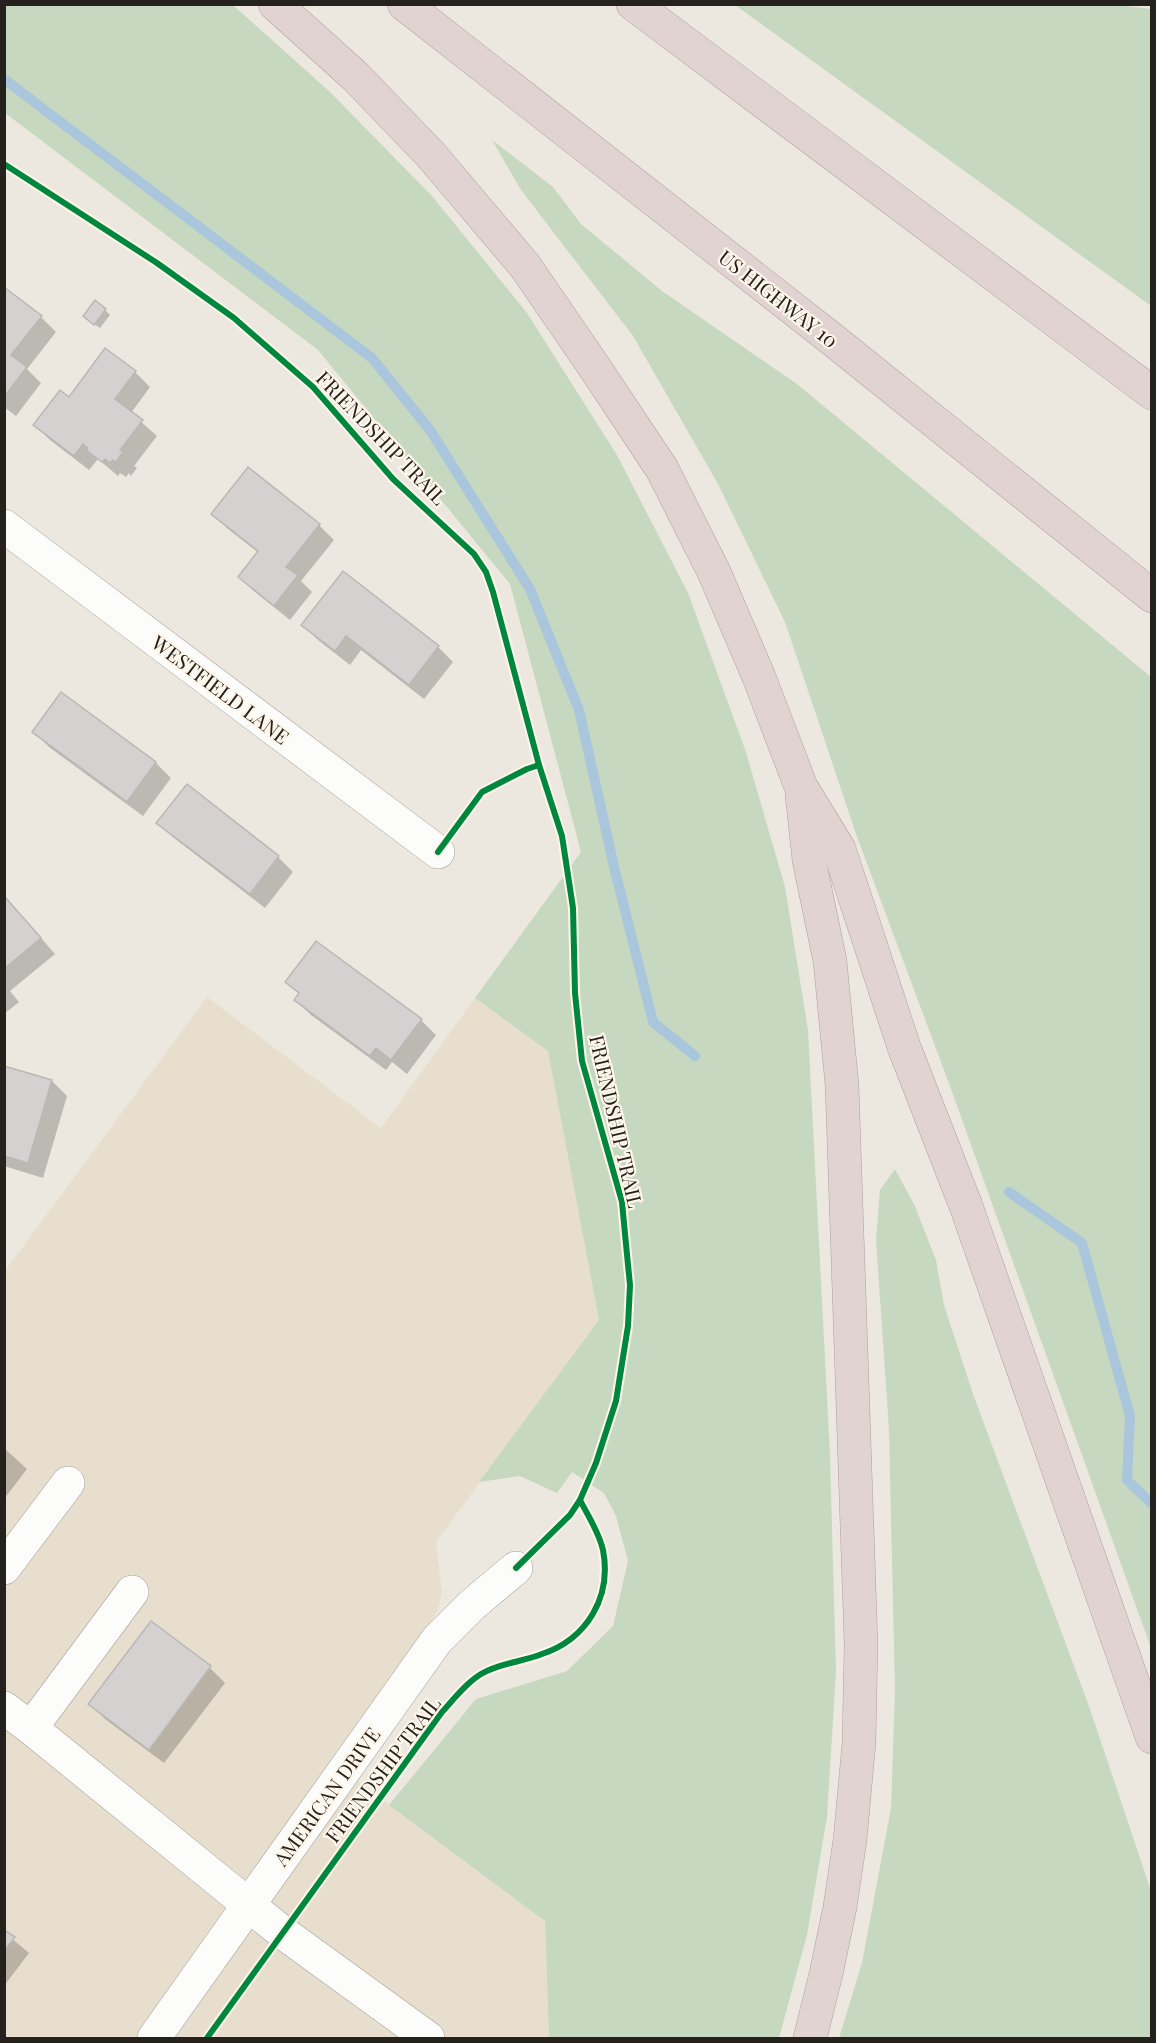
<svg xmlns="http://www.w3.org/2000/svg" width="1156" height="2043" viewBox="0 0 1156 2043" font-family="'Playfair Display',serif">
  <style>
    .built { fill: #e7dece }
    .green { fill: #c7d8c0 }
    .shadow { fill: #0003 }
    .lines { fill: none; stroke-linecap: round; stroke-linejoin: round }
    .stream { stroke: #aac6dc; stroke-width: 10 }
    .building { fill: #d4d1d0; stroke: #bab8b6; stroke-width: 1.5 }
    .minor-casing { stroke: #a3a09a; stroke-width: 34 }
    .highway-casing { stroke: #b19e9d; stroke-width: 34 }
    .minor { stroke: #fcfcfa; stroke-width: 33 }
    .highway { stroke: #e2d3d3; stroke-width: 33 }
    .cycleway-casing { stroke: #fef6ea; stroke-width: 10 }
    .cycleway { stroke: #00873e; stroke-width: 6 }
    .labels { text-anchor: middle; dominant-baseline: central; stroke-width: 4.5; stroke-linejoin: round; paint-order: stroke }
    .street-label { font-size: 20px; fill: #25211c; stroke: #fef6ea }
  </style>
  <rect width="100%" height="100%" fill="#ece8e0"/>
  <path class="built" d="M207 997 381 1128 475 998 548 1051 599 1320 436 1542 442 1592 438 1610 420 1640 330 1760 545 1921 549 2038H5V1271Z"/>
  <g class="green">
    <path d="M1110 4 1151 9V306L735 5Z"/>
    <path d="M4 5H233L330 92 432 196 527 313 617 455 688 593 746 752 785 887 808 1030 830 1455 836 1672 827 1817 807 1935 779 2038H549L545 1921 389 1805 476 1699 567 1671 613 1626 628 1561 616 1516 604 1493 572 1472 557 1493 520 1476 479 1482 599 1320 548 1051 475 998 581 852 510 584 318 350 5 113Z"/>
    <path d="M492 140 553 187 581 224 662 291 797 384 1151 677V1648L951 1089 856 834 785 622 718 484 633 336 521 190Z"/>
    <path d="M895 1169 914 1204 936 1260 944 1305 973 1394 1090 1709 1151 1891V2038H839L862 1963 891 1808 895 1690 889 1430 876 1240 880 1190Z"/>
  </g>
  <g class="shadow">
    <path d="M4 289 41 317 56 332 27 369 41 383 16 416 4 407Z"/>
    <path d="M105 310 110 315 100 328 90 321Z"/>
    <path d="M135 372 150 387 131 413 157 436 134 466 137 468 131 476 129 473 126 477 120 473 118 476 98 459 89 470 50 440 35 425 69 399Z"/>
    <path d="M213 514 319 525 334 540 301 581 312 592 290 620 255 592 240 577 259 553 228 529Z"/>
    <path d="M343 574 438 647 453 662 424 699 361 650 350 665 318 640 303 625Z"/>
    <path d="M62 694 156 763 171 778 143 816 49 747 34 732Z"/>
    <path d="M158 823 278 857 293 872 265 908 174 838Z"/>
    <path d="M4 895 55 954 10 991 19 1002 4 1014Z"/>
    <path d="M287 982 421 1020 436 1035 407 1074 392 1062 386 1070 311 1015 296 1000 300 995Z"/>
    <path d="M4 1068 52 1081 67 1096 43 1178 4 1166Z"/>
    <path d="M4 1448 27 1469 4 1499Z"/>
    <path d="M151 1623 210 1668 225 1683 164 1763 105 1719 90 1704Z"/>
    <path d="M4 1932 29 1953 4 1986Z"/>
  </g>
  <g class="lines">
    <g class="stream">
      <path d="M4 79 372 358 430 430 530 589 579 710 615 871 653 1022 695 1056"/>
      <path d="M1009 1192 1082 1243 1130 1416 1127 1480 1152 1504"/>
    </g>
  </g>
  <g class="building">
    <path d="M4 287 42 316 11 355 27 367 4 397Z"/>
    <path d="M95 300 106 309 94 325 83 316Z"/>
    <path d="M105 348 136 371 115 399 143 420 120 450 123 452 116 462 113 460 110 463 105 459 102 462 86 450 88 448 83 444 74 456 33 425 60 390 69 397Z"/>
    <path d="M248 467 320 524 286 567 298 575 274 606 238 577 258 551 211 514Z"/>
    <path d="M343 571 439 646 409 685 346 636 335 651 301 625Z"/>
    <path d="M61 692 156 762 127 802 32 732Z"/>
    <path d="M187 784 279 856 250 894 156 823Z"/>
    <path d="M4 896 41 938 4 969Z"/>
    <path d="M316 941 422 1019 391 1060 376 1048 370 1056 294 1000 299 993 285 982Z"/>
    <path d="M4 1066 52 1080 28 1163 4 1156Z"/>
    <path d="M151 1621 211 1666 149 1750 88 1704Z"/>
    <path d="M4 1930 15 1937 4 1951Z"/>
  </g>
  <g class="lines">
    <g class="minor-casing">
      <g id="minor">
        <path d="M4 526 438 852"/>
        <path d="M4 1568 68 1483"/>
        <path d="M4 1708 31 1728 282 1932 428 2038"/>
        <path d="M31 1728 132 1592"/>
        <path d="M154 2038 437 1640 472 1605 516 1568"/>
      </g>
    </g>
    <g class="highway-casing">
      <g id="highway">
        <path d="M275 4 356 77 431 155 525 266 595 368 662 469 714 572 759 677 801 787 839 849 904 1047 966 1206 1152 1737"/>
        <path d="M404 4 828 336 1152 596"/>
        <path d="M633 4 1152 393"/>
        <path d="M802 795 809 860 830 961 842 1085 861 1644 859 1743 850 1840 840 1907 826 1974 810 2038"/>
      </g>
    </g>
    <use href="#minor" class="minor"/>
    <use href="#highway" class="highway"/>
    <g class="cycleway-casing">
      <g id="cycleway">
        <path d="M4 164 157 263 234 318 313 387 393 479 474 554 486 572 493 592 539 765 562 836 573 908 575 993 582 1061 622 1202 625 1234 630 1285 628 1326 616 1401 596 1463 580 1500C588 1516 599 1532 603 1550 612 1597 587 1639 542 1654 522 1662 500 1663 481 1674 466 1683 454 1699 442 1712L207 2038"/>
        <path d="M438 852 482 792 527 769 539 765"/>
        <path d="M516 1568 570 1515 580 1500"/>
      </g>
    </g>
    <use href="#cycleway" class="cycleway"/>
  </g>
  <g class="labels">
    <g class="street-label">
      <text transform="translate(779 298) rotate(38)">US HIGHWAY 10</text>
      <text transform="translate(382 437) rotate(46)">FRIENDSHIP TRAIL</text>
      <text transform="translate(221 689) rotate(37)">WESTFIELD LANE</text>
      <text transform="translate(617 1121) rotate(77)">FRIENDSHIP TRAIL</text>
      <text transform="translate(382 1769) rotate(-53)">FRIENDSHIP TRAIL</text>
      <text transform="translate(326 1796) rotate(-54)">AMERICAN DRIVE</text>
    </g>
  </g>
  <rect width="1156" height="2043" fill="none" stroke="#25211c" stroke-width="12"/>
</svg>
